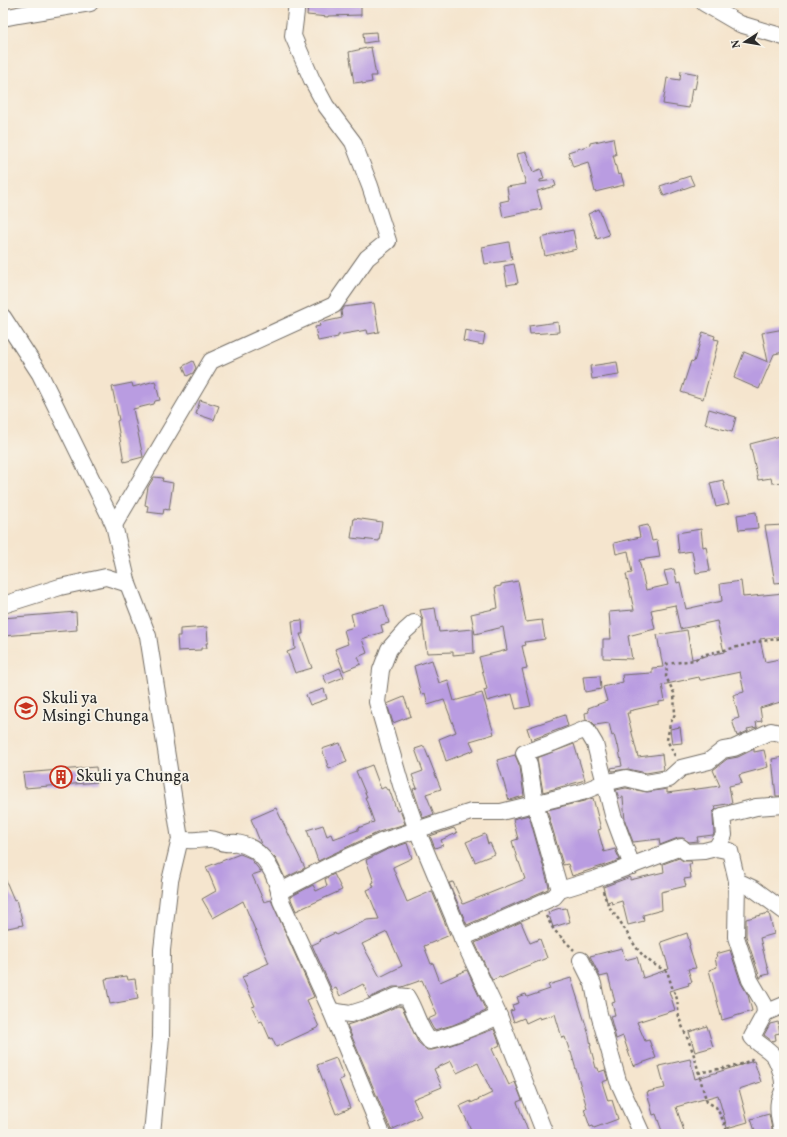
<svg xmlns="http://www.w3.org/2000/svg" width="787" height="1137" viewBox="0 0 787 1137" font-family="Vollkorn,serif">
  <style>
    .building { fill: #b99ce1; fill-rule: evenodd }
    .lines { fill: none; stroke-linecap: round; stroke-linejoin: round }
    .minor-casing { stroke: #726c64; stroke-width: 18 }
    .path { stroke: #726c64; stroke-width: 2.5; stroke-dasharray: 3 3; stroke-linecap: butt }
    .minor { stroke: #fff; stroke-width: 16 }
    .labels { text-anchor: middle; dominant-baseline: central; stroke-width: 3.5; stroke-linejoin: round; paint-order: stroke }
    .poi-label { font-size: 16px; fill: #2b2b2b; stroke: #f7f3e8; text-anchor: start }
  </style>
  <rect width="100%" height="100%" fill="#f7f3e8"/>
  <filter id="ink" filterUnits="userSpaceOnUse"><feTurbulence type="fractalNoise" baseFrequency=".025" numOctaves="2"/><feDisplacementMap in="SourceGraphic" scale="8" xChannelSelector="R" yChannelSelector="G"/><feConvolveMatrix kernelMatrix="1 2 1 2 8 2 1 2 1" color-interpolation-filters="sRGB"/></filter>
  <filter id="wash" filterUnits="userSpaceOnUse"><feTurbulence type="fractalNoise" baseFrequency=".012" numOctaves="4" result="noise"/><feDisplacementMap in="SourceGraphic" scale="16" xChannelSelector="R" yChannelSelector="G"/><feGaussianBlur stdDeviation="0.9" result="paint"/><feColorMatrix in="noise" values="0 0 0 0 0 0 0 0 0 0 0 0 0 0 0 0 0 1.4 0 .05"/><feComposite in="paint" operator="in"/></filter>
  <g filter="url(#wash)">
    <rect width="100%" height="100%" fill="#f5e5ce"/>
    <g id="blocks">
      <g class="building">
        <path d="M308 3H361V15L328 16V17L307 15Z"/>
        <path d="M376 32 377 41 364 43 363 33Z"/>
        <path d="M371 47 376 76H371L372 82 362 84V82L354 83 349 52Z"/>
        <path d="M681 71 698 74 695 89 692 88 689 108 663 104 667 78 680 80Z"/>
        <path d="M613 138 616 155H613L618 175 621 174 624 185 595 192 588 162 573 167 568 152 590 145V143Z"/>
        <path d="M526 152 533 172 541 169 544 179 540 180V182L554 180 556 186 537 191 542 209 503 217 500 202 509 200 507 187 526 184 517 154Z"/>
        <path d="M690 176 694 185 664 196 660 186Z"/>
        <path d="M599 209 609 235 597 239 588 214Z"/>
        <path d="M573 230 577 249 545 256 541 238 549 236 548 235Z"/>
        <path d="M509 242 512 260 485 264 482 247Z"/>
        <path d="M514 264 518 283 507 285 504 266Z"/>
        <path d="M374 303 379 332 368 334 367 330 338 335V337L318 341 315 327 320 326 319 323 342 318 341 311 344 307Z"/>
        <path d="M558 322 559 332 530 334 529 326Z"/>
        <path d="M784 329V352L774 354 759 389 734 378 744 352 768 362 762 333Z"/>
        <path d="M465 330 485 334 483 345 463 341Z"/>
        <path d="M703 332 715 336 714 339 719 340 703 399 681 392 691 361 694 362Z"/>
        <path d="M193 361 196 368 193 373 187 376 183 366Z"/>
        <path d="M617 362 619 375 592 379 590 366Z"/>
        <path d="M155 381 160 400 155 401 154 404 133 409 143 457 124 462 117 421 119 420 112 387 132 383 133 387Z"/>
        <path d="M200 400 219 406 214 420 196 414Z"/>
        <path d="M709 409 736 417 732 432 705 424Z"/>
        <path d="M784 435V452H782L784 482 772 483 771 478 758 480 750 444Z"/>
        <path d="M154 477 163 478 162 481 173 483 169 510 164 509 163 514 147 512 148 506 145 505 148 487Z"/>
        <path d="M723 480 729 504 716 507 710 483Z"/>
        <path d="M756 512 758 528 739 530 737 515Z"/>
        <path d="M354 518 382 522 379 541 351 538Z"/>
        <path d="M648 525 652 541 657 540 660 557 639 560 646 590 668 585 664 571 674 569 677 583 680 582 686 609 722 601 720 584 741 581 743 597 784 593V612H782L784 636 760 639 765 662 784 658V701L760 708 762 721 756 722 757 727 747 729 748 731 737 736 732 720 739 718 733 695 744 692 740 672 702 680H700L699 677 662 685 665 701 659 702V704L629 711 630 713H627L638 757 662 754 664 770 646 773 628 769 612 771 611 768 622 766 618 745 617 746 614 735 612 736 609 723 595 725 591 721 586 720 585 713 589 712 588 708 607 701 603 687 623 682 622 675 652 673V668L663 667 657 635 687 630 692 659 724 652 717 621 680 629 675 605 651 610 655 629 628 636 632 659 603 658V639H611L609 612 634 610 626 574 632 573 628 551 616 554 614 543 640 537 638 527Z"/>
        <path d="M784 525V582L775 583 765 526Z"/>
        <path d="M701 529 703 547 706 546 710 571 696 573 692 551 679 553 677 533Z"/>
        <path d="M518 581 526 622 542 620 545 639 525 642 526 645 522 646 527 668 522 669 531 706 516 709 512 694 487 701 484 690 487 689 479 657 507 650 503 627 475 634 471 614 498 608 495 587 501 586V584Z"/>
        <path d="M384 605 389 623 381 625 383 632 362 639 367 653 358 657 361 664 344 671 335 649 348 644 344 630 354 627 351 614Z"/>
        <path d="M435 608 439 632 473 629 474 653 453 655V652L427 653 423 627V621L420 610Z"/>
        <path d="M76 612 77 630 3 636V618Z"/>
        <path d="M302 620 303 634H300L312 668 295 673 287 652 295 649 292 621Z"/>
        <path d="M207 627 208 643H206L207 648H201V650L178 651 177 636H180V629Z"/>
        <path d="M432 660 439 683 448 680 454 701 482 693 494 734 470 741 474 750 446 761 439 739 456 732 444 700 428 705 425 693 421 695 414 666Z"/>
        <path d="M340 668 344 677 327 684 323 675Z"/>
        <path d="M600 676 601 689 585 692 583 677Z"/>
        <path d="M324 689 327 699 310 705 306 695Z"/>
        <path d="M404 697 411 716 393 723 387 704Z"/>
        <path d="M565 715 568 726 531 740 527 728Z"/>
        <path d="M680 727 682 743 672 744 670 729Z"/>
        <path d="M340 743 347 762 329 769 322 749Z"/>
        <path d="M574 744 585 780 543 792 537 758Z"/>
        <path d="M424 746 441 789 426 794 434 814 423 818 413 789 417 788 412 775 423 771 415 749Z"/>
        <path d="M754 749V752L764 750 768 767 739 775 742 783 729 786 732 803 715 806 716 809 713 812V817L714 833 713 835 697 837 698 841 689 842 683 838H678L660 845 659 839 633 842 625 821 623 797 619 798 616 790 626 788 647 792 667 789V793L720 786 713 770 727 759 738 757Z"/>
        <path d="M515 755 520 767 524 796 509 800 497 760Z"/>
        <path d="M784 757V796H776L772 759Z"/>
        <path d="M372 765 381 789 385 787 387 790 389 789 397 811 400 810 405 824 379 832 318 861 307 830 323 825 327 836 331 834 333 839 358 830V828L374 822 365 797H367L356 771Z"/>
        <path d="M96 767 98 782 25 788 23 773Z"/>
        <path d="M593 798 601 829 598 830 604 852 615 849 620 860 572 876 568 864 563 865 547 810 584 801Z"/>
        <path d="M276 808 305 868 285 878 276 859 261 844 251 819Z"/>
        <path d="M529 815 549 887H548V889L467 925 449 883 453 882 463 904 525 879 519 862H518L512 841 518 839 513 819Z"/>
        <path d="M454 828 457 833 441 840 443 845 435 848 430 836Z"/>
        <path d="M485 834 488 844 490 843 495 854 475 862 466 842Z"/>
        <path d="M407 843 412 858 393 867V868L407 902 432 891 450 935 424 946 431 964 433 963 440 982 467 970 486 1011 453 1025 434 1030 428 1019 437 1015 422 980 402 987H393L369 998 363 984 340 996 336 988 332 990 312 945 321 941 320 940 335 933 336 935 367 920 379 919 367 890 374 887 372 883 374 882 366 860 386 850ZM387 932 402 966 380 977 362 944Z"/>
        <path d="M240 854 250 858 261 872 252 875 264 902 271 900 314 997 307 1000 319 1027 276 1047 272 1038 270 1039 262 1021 259 1022 252 1007 255 1006 242 977 248 975 247 973 269 963 243 901 213 918 202 899 216 891 206 867Z"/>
        <path d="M679 858 683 861H691L692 864H689L691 878 684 879 686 886 661 892 662 910 643 915 644 921 628 925 622 901 612 904 611 901 607 902 603 887 630 877V880L664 872 663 864Z"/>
        <path d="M3 874 14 900 16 899 19 912H20L23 925 3 929Z"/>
        <path d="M334 874 342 890 296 911 290 897 313 885 316 891 327 886 325 879Z"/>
        <path d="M560 908V909L566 908 570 922 553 927 548 912Z"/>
        <path d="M769 913 774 934 760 938 769 974 761 976V978H760L746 936V919Z"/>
        <path d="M521 922 530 943 540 939 547 958 517 970V971L501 978 500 977 492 980 475 943Z"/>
        <path d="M687 933 690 945 689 946 696 968 688 969 692 982 688 983 689 985 669 991 675 1010 637 1022 645 1041 649 1040 656 1058 633 1066 623 1036 616 1039 610 1016 615 1015 612 1003 615 1002 608 975 600 977 590 956 622 948 625 960 637 957 643 978 669 969 661 942Z"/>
        <path d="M730 950 741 983 748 995 752 1011 722 1020 709 970 717 967 715 958 717 957 716 954Z"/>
        <path d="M127 976 128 980 135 979 138 999 110 1004 105 979Z"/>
        <path d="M571 978 589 1035 591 1046H590L596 1068H598L599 1072 605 1070 608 1080 602 1082 608 1101 612 1100 618 1119 594 1128 593 1126 590 1127 584 1109 587 1108 571 1052H570L565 1037 562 1038 555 1014 540 1019 539 1017 526 1023 524 1018 514 1022 510 1011 514 1010 512 1005 519 1003 517 997 526 994 527 997 550 989 548 985Z"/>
        <path d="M398 1006 402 1007 418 1042 427 1050H432L451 1045 494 1029 500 1045 492 1049 509 1085 515 1082 522 1100 517 1102 529 1134H473L460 1106 471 1101V1103L492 1093 478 1063 457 1073 451 1061 434 1069 442 1087 413 1099 421 1116 391 1130 347 1025 372 1017Z"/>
        <path d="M778 1022 780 1033 775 1034 776 1040 772 1041 764 1035 770 1024Z"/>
        <path d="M707 1026 713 1047 695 1052 689 1032Z"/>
        <path d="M336 1058 344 1078 339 1080 350 1108 336 1114 317 1065Z"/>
        <path d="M690 1059 695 1079 754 1061 761 1082 739 1089 748 1122 727 1128 718 1095 676 1107 685 1134H663L656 1114 653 1115 647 1092 665 1088 659 1066Z"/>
        <path d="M769 1114 773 1134H756L751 1119Z"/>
      </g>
    </g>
  </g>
  <g filter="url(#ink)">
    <use href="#blocks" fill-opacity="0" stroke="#726c64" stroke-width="1"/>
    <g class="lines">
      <g class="minor-casing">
        <g id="minor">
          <path d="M704 3 740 24 784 37"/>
          <path d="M3 18 18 15 90 3"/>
          <path d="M3 317 40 374 114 525 128 584 148 636 180 839 170 881 162 950 161 1037 152 1134"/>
          <path d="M114 525 211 361 334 305 367 258 388 241 370 186 353 142 326 106 312 80 293 36 297 3"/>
          <path d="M3 605 60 587 106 577 128 584"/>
          <path d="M414 623 405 631 389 649 381 670 377 702 401 785 417 830 462 938 499 1016 545 1134"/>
          <path d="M180 839C190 842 200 839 210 839 216 839 220 843 225 843 229 844 233 842 237 843 265 848 277 876 281 901L331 1011 382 1134"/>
          <path d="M716 848 730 851 737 881 736 937 750 980 764 1004 765 1013 752 1037C759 1046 771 1049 776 1059 780 1067 784 1080 783 1089 783 1093 780 1097 779 1101 777 1112 780 1124 783 1134"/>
          <path d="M737 881 754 889 784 911"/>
          <path d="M560 890 535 803 529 764 524 753 552 743 586 729 595 744 613 815 632 866"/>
          <path d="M279 892 327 867 383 841 471 812H501L582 792 604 783 626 778 646 783 669 779 681 768 709 761 723 750 734 748 771 731 784 734"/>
          <path d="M462 938 554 897 560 890 596 879 681 847 686 852 704 851 716 848 724 835 722 816 756 807 784 805"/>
          <path d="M581 960 593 984 599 1014 618 1081 642 1134"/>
          <path d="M331 1011 350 1014 369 1008 397 996 407 997C416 1011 419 1030 430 1041 454 1036 476 1026 499 1016"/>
          <path d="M765 1013 784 1005"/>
        </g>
      </g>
      <g class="path">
        <path d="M675 756 667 740 670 724 675 714 674 693 666 677 667 664 694 660 706 654 729 649 762 641 784 638"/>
        <path d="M603 891C605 897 607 903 610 908 613 913 618 918 621 923 635 946 641 960 667 971L673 990C679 998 677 1008 679 1017 681 1025 685 1032 688 1040 697 1059 700 1082 707 1102L716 1107 723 1120 728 1134"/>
        <path d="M546 916 554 930 574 950"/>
        <path d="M698 1073 739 1065 751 1060 753 1056"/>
      </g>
      <use href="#minor" class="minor"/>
    </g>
  </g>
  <defs>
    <g id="school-ring" transform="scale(1.15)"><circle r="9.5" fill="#f7f3e8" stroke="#c8321e" stroke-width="1.5"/><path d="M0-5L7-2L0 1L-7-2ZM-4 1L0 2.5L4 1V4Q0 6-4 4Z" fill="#c8321e"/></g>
    <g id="building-ring" transform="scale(1.15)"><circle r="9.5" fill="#f7f3e8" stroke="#c8321e" stroke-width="1.5"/><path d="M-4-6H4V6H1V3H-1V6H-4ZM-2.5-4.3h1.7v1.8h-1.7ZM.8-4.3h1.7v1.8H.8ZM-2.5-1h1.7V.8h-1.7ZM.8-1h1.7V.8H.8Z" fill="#c8321e"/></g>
  </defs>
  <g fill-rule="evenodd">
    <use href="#school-ring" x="26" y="708"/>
    <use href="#building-ring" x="61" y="777"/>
  </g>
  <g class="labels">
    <g class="poi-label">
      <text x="42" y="699">Skuli ya<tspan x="42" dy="18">Msingi Chunga</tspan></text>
      <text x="76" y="777">Skuli ya Chunga</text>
    </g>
  </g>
  <rect width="787" height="1137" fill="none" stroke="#f7f3e8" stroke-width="16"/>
  <g transform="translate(745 42) rotate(258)" stroke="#f7f3e8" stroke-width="3" paint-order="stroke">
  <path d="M0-3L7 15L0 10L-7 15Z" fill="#2b2b2b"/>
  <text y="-6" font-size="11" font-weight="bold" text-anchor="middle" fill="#2b2b2b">N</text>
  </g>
</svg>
